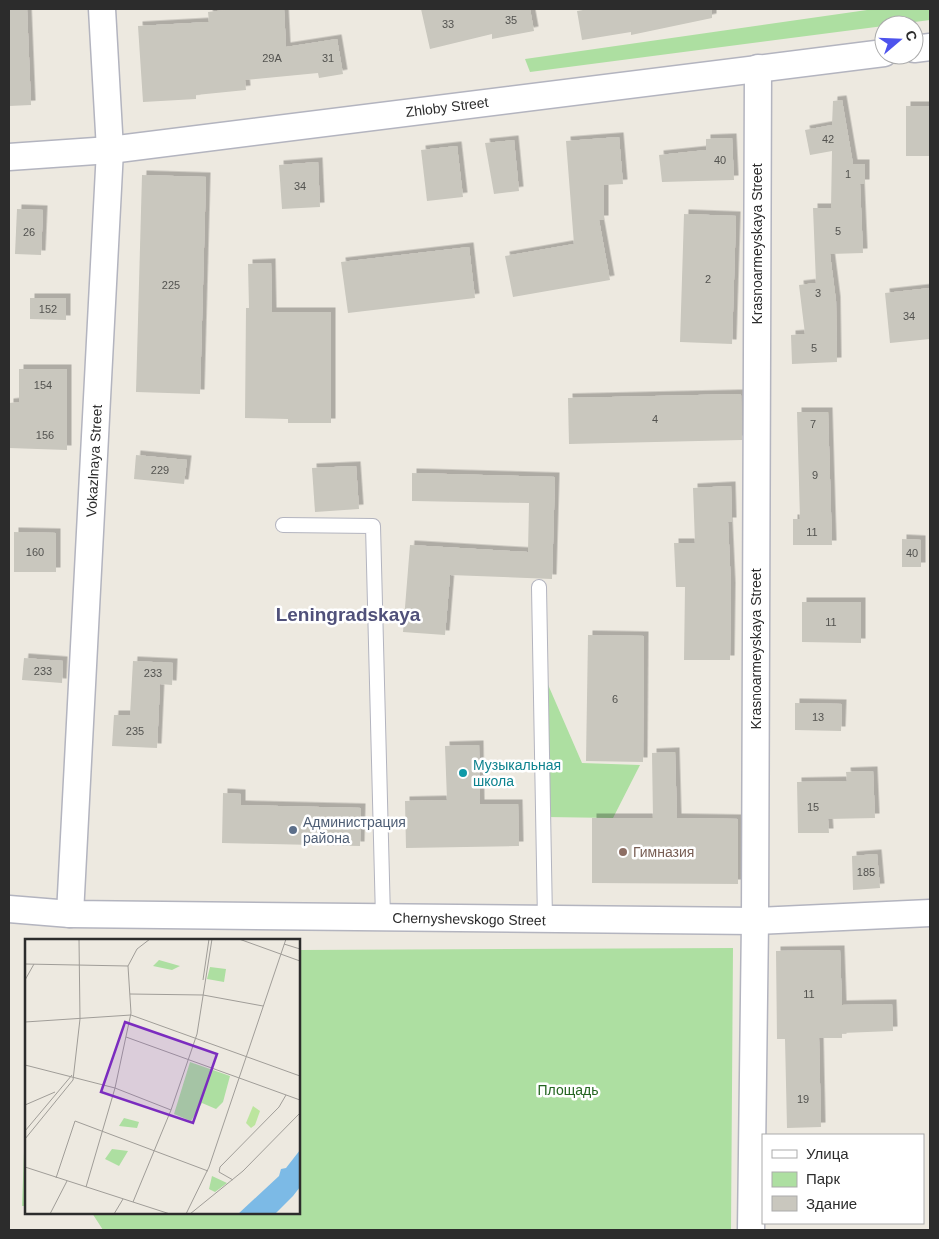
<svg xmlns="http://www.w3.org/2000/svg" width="939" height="1239" viewBox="0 0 939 1239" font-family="Arial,sans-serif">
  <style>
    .green { fill: #addfa1 }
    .building { fill: #c9c7be; filter: url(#shadow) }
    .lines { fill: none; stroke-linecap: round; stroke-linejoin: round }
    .service-casing { stroke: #b3b4bf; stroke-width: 16 }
    .minor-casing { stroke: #b3b4bf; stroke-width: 29 }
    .service { stroke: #fff; stroke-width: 14 }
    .minor { stroke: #fff; stroke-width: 26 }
    .culture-dot { fill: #0f9aa8; stroke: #fff; stroke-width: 2 }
    .service-dot { fill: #5c6f8a; stroke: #fff; stroke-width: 2 }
    .education-dot { fill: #8d6e63; stroke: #fff; stroke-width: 2 }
    .labels { text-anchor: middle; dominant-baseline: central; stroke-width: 5; stroke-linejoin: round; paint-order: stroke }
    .number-label { font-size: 11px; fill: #535350 }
    .street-label { font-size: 14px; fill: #2c2c2c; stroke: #fff }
    .culture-label { font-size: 14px; fill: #0d838f; stroke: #fff; text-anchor: start }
    .service-label { font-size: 14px; fill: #4e5e75; stroke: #fff; text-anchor: start }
    .education-label { font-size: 14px; fill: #785e54; stroke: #fff; text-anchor: start }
    .park-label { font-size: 14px; fill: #246520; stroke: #fff }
    .district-label { font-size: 19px; font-weight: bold; fill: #50517a; stroke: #fff }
    .inset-road { fill: none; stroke: #a09d98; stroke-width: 1 }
    .view { fill: #7b2cbf; fill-opacity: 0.15; stroke: #7b2cbf; stroke-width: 2.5 }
    .inset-edge { fill: none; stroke: #2c2c2c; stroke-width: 2.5 }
  </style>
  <defs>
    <filter id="shadow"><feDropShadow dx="4.5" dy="-4.5" stdDeviation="0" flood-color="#0004"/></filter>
  </defs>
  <rect width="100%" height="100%" fill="#ede9e0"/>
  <g class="green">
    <path d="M874 9H930V20L530 72 525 59Z"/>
    <path d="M546 680 582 763 640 765 613 818 547 817Z"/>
    <path d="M733 948 731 1230H103L92 1213H299V950Z"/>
    <path d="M26 1097V1206H22Z"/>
  </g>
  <g class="building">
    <path d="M9 9H27L31 105 9 106Z"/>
    <path d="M235 9H284L286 47 337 39 343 74 319 78 318 73 245 80 246 90 196 95V99L143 102 138 26 209 22 208 12Z"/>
    <path d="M421 9H530L534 31 492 39V34L430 49Z"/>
    <path d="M591 9H712V18L631 35V32L582 40 577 11Z"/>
    <path d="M842 100 853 164H865V184H860L863 253 830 254 836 301 837 362 792 364 791 335 805 334 799 285 816 283 813 208H831L832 151 810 155 805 130 832 125 833 101Z"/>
    <rect x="906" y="106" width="24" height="50"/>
    <path d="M619 137 623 184 604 185V220H599L610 280 513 297 505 256 574 244 566 141Z"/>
    <path d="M732 138 734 180 662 182 659 155 706 150V139Z"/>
    <path d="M514 140 519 191 494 194 485 143Z"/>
    <path d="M457 146 463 197 427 201 421 150Z"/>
    <path d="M318 162 320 207 282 209 279 165Z"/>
    <path d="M142 175 206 177 200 394 136 392Z"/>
    <path d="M17 209 43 210 41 255 15 254Z"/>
    <path d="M684 214 736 216 732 344 680 342Z"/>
    <path d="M469 247 475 298 348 313 341 262Z"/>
    <path d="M271 263 272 312H331V423H288V419L245 418 246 308H249L248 264Z"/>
    <path d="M930 288V339L890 343 885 293Z"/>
    <path d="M30 298H66V320L30 319Z"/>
    <path d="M19 369H67V450L9 448V403L19 402Z"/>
    <path d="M741 394 742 440 569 444 568 398Z"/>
    <path d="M797 412H828L832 545H793V519H800Z"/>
    <path d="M136 455 187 460 184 484 134 479Z"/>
    <path d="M356 466 359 509 315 512 312 468Z"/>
    <path d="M412 473 555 477 552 579 450 575 445 635 403 632 410 545 528 552 529 503 412 501Z"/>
    <path d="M731 486 732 522H728L731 587 730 660H684L685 587H676L674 543H695L693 488Z"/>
    <path d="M14 532 56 533V572H14Z"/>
    <path d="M902 539 921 540V567H902Z"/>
    <path d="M802 602H861V643L802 642Z"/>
    <path d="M588 635 644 636 643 762 586 761Z"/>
    <path d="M24 658 63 661 62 683 22 680Z"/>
    <path d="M133 661 173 663 172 685 160 684 157 748 112 746 114 715H130Z"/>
    <path d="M795 703 842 704 841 731 795 730Z"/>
    <path d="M479 745 480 804H518L519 846 406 848 405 801 447 800 445 746Z"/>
    <path d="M675 752 677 818 738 819V884L592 883V818H653L652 753Z"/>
    <path d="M873 771 875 818 828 819 829 833H798L797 782 847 781 846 772Z"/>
    <path d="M223 793 241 794V805L361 808 360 846 222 843Z"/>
    <path d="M877 854 880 888 853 890 852 856Z"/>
    <path d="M840 950 842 1005 892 1004 893 1031 842 1033V1038H819L821 1127 787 1128 785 1039H777L776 951Z"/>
  </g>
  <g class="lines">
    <g class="service-casing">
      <g id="service">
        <path d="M283 525 373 526 383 918"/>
        <path d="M539 587 545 920"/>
      </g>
    </g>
    <g class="minor-casing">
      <g id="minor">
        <path d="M914 49 930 47"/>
        <path d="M9 157 110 150 884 53"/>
        <path d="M9 909 70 914 755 921 930 913"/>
        <path d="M70 914 110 150 102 9"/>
        <path d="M751 1230 755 921 758 68"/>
      </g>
    </g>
    <use href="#service" class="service"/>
    <use href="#minor" class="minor"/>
  </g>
  <circle class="culture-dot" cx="463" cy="773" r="5"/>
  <circle class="service-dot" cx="293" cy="830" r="5"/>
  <circle class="education-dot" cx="623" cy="852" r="5"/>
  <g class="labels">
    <g class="number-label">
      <text x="511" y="20">35</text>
      <text x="448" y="24">33</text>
      <text x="272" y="58">29А</text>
      <text x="328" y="58">31</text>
      <text x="828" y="139">42</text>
      <text x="720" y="160">40</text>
      <text x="848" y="174">1</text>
      <text x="300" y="186">34</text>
      <text x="838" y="231">5</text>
      <text x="29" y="232">26</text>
      <text x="708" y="279">2</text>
      <text x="171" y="285">225</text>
      <text x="818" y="293">3</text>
      <text x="48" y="309">152</text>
      <text x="909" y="316">34</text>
      <text x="814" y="348">5</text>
      <text x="43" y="385">154</text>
      <text x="655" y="419">4</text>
      <text x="813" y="424">7</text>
      <text x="45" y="435">156</text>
      <text x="160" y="470">229</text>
      <text x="815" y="475">9</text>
      <text x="812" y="532">11</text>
      <text x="35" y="552">160</text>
      <text x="912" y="553">40</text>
      <text x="831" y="622">11</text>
      <text x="43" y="671">233</text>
      <text x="153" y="673">233</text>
      <text x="615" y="699">6</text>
      <text x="818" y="717">13</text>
      <text x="135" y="731">235</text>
      <text x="813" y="807">15</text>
      <text x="866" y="872">185</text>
      <text x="809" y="994">11</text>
      <text x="803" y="1099">19</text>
    </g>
    <g class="street-label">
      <text transform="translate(447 107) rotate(-7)">Zhloby Street</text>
      <text transform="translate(757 244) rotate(-90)">Krasnoarmeyskaya Street</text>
      <text transform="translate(94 461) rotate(-87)">Vokazlnaya Street</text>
      <text transform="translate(756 649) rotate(-90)">Krasnoarmeyskaya Street</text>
      <text transform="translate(469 919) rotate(1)">Chernyshevskogo Street</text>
    </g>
    <g class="culture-label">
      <text x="473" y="765">Музыкальная<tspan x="473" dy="16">школа</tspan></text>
    </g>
    <g class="service-label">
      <text x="303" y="822">Администрация<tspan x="303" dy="16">района</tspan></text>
    </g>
    <g class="education-label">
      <text x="633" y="852">Гимназия</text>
    </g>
    <g class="park-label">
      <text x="568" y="1090">Площадь</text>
    </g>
    <g class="district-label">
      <text x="348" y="614">Leningradskaya</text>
    </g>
  </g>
  <g transform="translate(25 939)">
    <rect width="275" height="275" fill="#ede9e0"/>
    <path d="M134 21 155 27 147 31 128 27ZM185 28 201 30 199 43 182 40ZM165 123 205 137 198 163 191 170 177 164 166 182 149 175ZM99 179 114 183 112 189 94 187ZM87 210 103 212 94 227 80 220ZM187 237 202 244 190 253 184 250Z" fill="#addfa1"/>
    <path d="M228 167 235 172 230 186 226 189 221 184Z" fill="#bce59e"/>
    <path d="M275 211V248L268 257 250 275H213L254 237 256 230 261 229Z" fill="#7cbae6"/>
    <path class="inset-road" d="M214 0 275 22M259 5 275 10M0 25 103 27M0 41 9 25M178 41 184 0M105 55 178 56 238 67M0 83 106 76 275 137M101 98 275 161M0 126 90 149 146 171M0 166 30 153M0 192 47 136M0 200 48 141 55 80 54 0M0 228 145 275M31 239 50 182 183 232M208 241 194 233 195 228 254 168 261 156M61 248 90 149 106 74 103 27 112 10 125 0M108 263 146 171 172 95 187 0M25 275 42 242M89 275 98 260M161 275 184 228 261 0M165 275 218 232 275 174"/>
    <path class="view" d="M100 83 192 115 168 184 76 153Z"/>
    <rect width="275" height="275" class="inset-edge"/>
  </g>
  <rect width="939" height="1239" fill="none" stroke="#2c2c2c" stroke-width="20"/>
  <rect x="762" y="1134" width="162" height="90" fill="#ffffff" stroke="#ababab"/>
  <rect x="772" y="1150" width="25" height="8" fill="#ffffff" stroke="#ababab"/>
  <text x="806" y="1159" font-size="15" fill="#2c2c2c">Улица</text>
  <rect x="772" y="1172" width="25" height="15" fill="#addfa1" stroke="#ababab"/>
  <text x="806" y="1184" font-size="15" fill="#2c2c2c">Парк</text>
  <rect x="772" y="1196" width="25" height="15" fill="#c9c7be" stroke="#ababab"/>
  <text x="806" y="1209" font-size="15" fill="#2c2c2c">Здание</text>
  <g transform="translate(899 40) rotate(71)"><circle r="24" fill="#ffffff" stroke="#ababab"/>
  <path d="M0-4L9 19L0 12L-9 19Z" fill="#4d53ed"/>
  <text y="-8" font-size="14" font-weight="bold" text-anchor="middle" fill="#2c2c2c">С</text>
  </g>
</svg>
